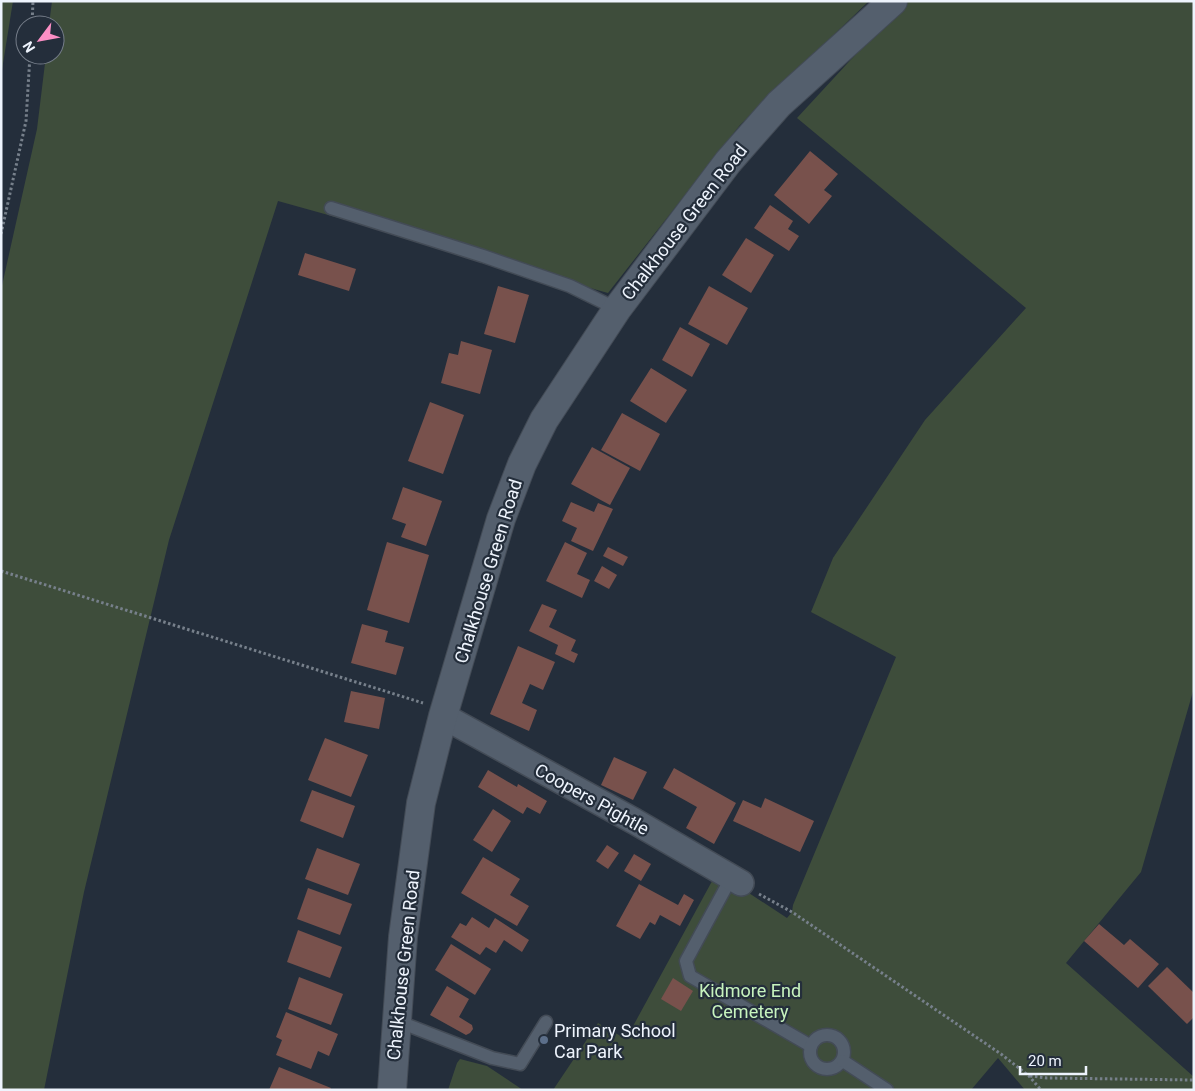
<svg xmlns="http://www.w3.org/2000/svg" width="1195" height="1091" viewBox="0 0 1195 1091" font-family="Roboto,sans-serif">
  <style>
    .green { fill: #3e4d3b }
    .building { fill: #78514c }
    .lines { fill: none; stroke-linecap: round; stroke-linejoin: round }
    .lane-casing { stroke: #434b56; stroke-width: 15 }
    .street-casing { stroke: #434b56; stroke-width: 28 }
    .secondary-casing { stroke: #434b56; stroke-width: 30 }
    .path { stroke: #77808b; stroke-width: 3; stroke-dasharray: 2.5 2.5; stroke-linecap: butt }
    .lane { stroke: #545f6d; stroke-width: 12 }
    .street { stroke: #545f6d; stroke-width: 25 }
    .secondary { stroke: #545f6d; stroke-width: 28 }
    .service-dot { fill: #5c6f8a; stroke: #242e3b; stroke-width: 2 }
    .labels { text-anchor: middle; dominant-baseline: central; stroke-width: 4.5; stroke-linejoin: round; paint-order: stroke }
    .street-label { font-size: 18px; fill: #eef4fd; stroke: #242e3b }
    .park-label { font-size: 18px; fill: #c7f3be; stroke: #242e3b }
    .poi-label { font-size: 18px; fill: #eef4fd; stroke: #242e3b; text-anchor: start }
  </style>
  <rect width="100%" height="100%" fill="#242e3b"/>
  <g class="green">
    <path d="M1 1H13L1 76Z"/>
    <path d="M52 1H869L740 125 608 293 278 201 169 540 84 892 44 1090H1V290L37 129 46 55H55V25H49Z"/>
    <path d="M905 1H1194V688L1141 872 1066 963 1194 1077V1090H1025L998 1058 971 1090H553L598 1023 626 1039 717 872 787 918 792 912 793 905 896 657 811 612 833 558 925 420 1026 308 797 118Z"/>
    <path d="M460 1059 487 1066 523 1090H448L457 1063Z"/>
  </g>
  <g class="building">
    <path d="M810 151 838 174 824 190 832 196 809 224 774 195Z"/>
    <path d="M770 205 793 221 788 229 799 236 789 251 754 228Z"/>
    <path d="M746 238 774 255 751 293 722 275Z"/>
    <path d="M305 253 356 269 349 291 298 275Z"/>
    <path d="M498 286 529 295 515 343 484 334Z"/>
    <path d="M709 286 748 308 727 345 688 324Z"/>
    <path d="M680 327 710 344 692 377 662 360Z"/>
    <path d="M461 341 492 350 480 394 441 383 449 353 458 355Z"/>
    <path d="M651 368 687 390 666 423 630 401Z"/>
    <path d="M430 402 464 415 443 474 408 461Z"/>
    <path d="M622 413 660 434 640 471 601 450Z"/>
    <path d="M592 447 630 468 610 505 571 484Z"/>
    <path d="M403 487 442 501 426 546 401 537 406 524 392 519Z"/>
    <path d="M571 502 594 512 598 503 613 509 593 551 571 541 577 528 562 521Z"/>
    <path d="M387 542 429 555 409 623 367 610Z"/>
    <path d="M565 542 587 553 577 574 590 580 582 598 546 581Z"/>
    <path d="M608 547 628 557 623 566 603 556Z"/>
    <path d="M602 566 617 575 609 589 594 581Z"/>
    <path d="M542 604 557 610 549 627 576 640 571 651 578 654 574 663 555 654 558 645 529 631Z"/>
    <path d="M362 624 388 631 385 642 404 647 396 675 351 663Z"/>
    <path d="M518 646 555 662 543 690 530 684 522 703 537 710 529 731 490 714Z"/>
    <path d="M351 691 385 698 379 729 344 722Z"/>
    <path d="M325 738 368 755 351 797 308 780Z"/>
    <path d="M614 757 647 772 633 800 601 785Z"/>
    <path d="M674 768 736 803 714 844 686 828 697 807 663 788Z"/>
    <path d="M488 770 517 787 518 784 547 801 540 814 527 807 523 814 478 787Z"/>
    <path d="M312 790 355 806 343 838 300 821Z"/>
    <path d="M765 798 814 821 800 852 733 821 743 800 761 808Z"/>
    <path d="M493 809 511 821 492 852 473 840Z"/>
    <path d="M607 845 619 853 608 869 596 861Z"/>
    <path d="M317 848 360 864 348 895 305 879Z"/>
    <path d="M634 854 651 864 641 881 624 871Z"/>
    <path d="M483 857 520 879 510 895 529 906 517 926 461 893Z"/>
    <path d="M639 884 678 905 684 894 694 900 680 926 660 915 655 925 650 922 640 939 616 926Z"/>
    <path d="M308 888 352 904 340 935 297 919Z"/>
    <path d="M472 917 489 928 495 918 529 940 522 952 504 940 496 953 486 947 480 955 451 937 460 923 466 926Z"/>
    <path d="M1099 924 1124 945 1130 939 1159 964 1138 988 1084 941Z"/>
    <path d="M298 930 342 947 330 978 287 962Z"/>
    <path d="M451 944 491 969 475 995 435 970Z"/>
    <path d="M1167 967 1194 993V1017L1187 1024 1148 986Z"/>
    <path d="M299 977 343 994 331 1025 288 1009Z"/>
    <path d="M673 978 693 991 681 1011 661 999Z"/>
    <path d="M447 986 469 999 459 1017 472 1025 473 1029 470 1033 466 1035 430 1015Z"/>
    <path d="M286 1012 338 1034 329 1056 318 1051 311 1069 276 1055 282 1040 276 1037Z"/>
    <path d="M279 1067 331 1088 330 1090H269Z"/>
  </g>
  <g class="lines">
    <g class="lane-casing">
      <g id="lane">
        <path d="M331 208 483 256 570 286 617 309"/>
        <path d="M731 878 686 961 690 976 811 1046"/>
        <path d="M397 1021 492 1058 520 1064 546 1022"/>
        <circle cx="827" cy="1052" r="17"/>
        <path d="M843 1061 887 1090"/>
      </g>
    </g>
    <g class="street-casing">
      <path id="street" d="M443 716 634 821 741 883"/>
    </g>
    <g class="secondary-casing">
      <path id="secondary" d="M392 1090 403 937 421 803 443 716 501 519 522 464 544 420 617 309 728 162 779 104 893 1"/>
    </g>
    <g class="path">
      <path d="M32 25 33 1"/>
      <path d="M1 234 26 121 30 55"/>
      <path d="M1 571 423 703"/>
      <path d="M759 894 792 912 1001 1054 1029 1076 1041 1090"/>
      <path d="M1030 1076 1047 1078 1194 1080"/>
    </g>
    <use href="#lane" class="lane"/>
    <use href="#street" class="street"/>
    <use href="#secondary" class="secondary"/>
  </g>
  <circle class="service-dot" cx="544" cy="1040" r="5"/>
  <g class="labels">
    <g class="street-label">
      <text transform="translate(684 222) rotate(-52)">Chalkhouse Green Road</text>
      <text transform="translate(488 571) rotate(-73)">Chalkhouse Green Road</text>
      <text transform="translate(592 799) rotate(29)">Coopers Pightle</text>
      <text transform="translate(403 965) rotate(-84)">Chalkhouse Green Road</text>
    </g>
    <g class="park-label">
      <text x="750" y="990">Kidmore End<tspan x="750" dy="21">Cemetery</tspan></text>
    </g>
    <g class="poi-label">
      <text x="554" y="1030">Primary School<tspan x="554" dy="21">Car Park</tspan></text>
    </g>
  </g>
  <rect width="1195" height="1091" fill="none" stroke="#eef4fd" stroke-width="5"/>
  <g transform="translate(40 40) rotate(238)"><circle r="24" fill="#242e3b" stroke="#757d89"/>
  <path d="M0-4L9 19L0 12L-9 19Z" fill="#fb8fc5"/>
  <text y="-8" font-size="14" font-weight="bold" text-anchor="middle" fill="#eef4fd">N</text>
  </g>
  <path d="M1020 1066v8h66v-8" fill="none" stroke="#eef4fd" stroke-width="2.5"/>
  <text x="1028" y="1066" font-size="15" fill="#eef4fd" stroke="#242e3b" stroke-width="4" paint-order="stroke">20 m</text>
</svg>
